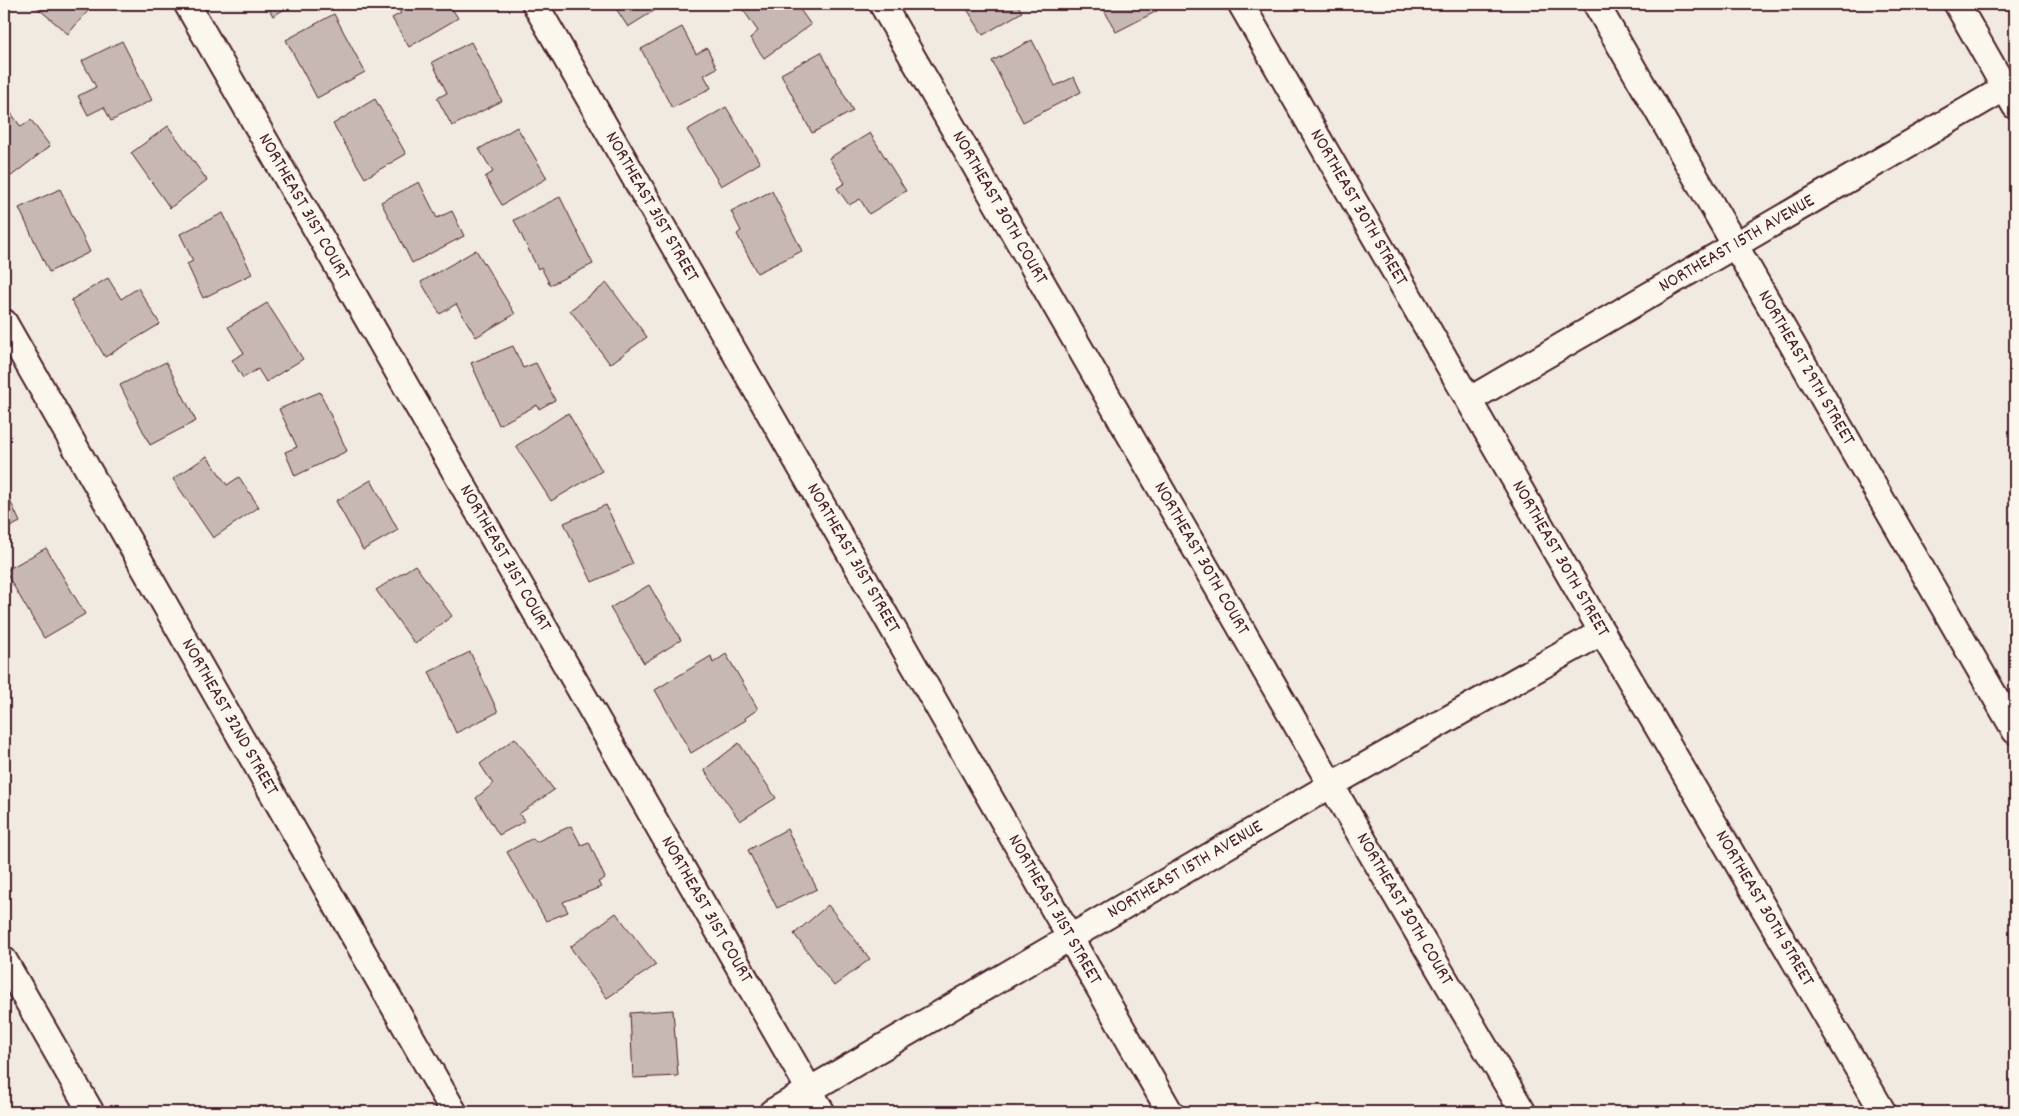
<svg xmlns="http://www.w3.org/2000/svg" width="2019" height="1116" viewBox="0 0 2019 1116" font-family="Dekko,sans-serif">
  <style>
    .building { fill: #c8b8b3; stroke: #4a1f2b }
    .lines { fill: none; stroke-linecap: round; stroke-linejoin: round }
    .minor-casing { stroke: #4a1f2b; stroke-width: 29 }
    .minor { stroke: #fbf7ec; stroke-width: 25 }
    .labels { text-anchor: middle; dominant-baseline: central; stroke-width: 4.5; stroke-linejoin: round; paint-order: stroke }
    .street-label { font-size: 19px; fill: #4a1f2b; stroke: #fbf7ec }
  </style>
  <rect width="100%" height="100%" fill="#f0eae0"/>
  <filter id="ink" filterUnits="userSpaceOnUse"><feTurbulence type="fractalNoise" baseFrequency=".02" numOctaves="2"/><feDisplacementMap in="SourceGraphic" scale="10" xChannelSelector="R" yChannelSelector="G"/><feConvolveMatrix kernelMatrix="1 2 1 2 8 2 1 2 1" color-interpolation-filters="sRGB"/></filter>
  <g filter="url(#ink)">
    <g class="building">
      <path d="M33 4H94L68 34Z"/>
      <path d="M266 4H293L273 16Z"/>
      <path d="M395 4H449L458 18 409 47 392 18 401 13Z"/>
      <path d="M613 4H665L628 27Z"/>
      <path d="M739 4H796L811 25 764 58 750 38 758 31Z"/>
      <path d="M964 4H1017L1022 12 983 35Z"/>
      <path d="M1101 4H1153L1157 11 1116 32Z"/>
      <path d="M334 14 365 72 317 98 286 40Z"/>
      <path d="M682 27 696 54 707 48 717 68 704 75 711 88 672 108 641 49Z"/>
      <path d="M1032 40 1055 86 1074 77 1081 92 1023 122 992 61Z"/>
      <path d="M122 41 152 100 111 121 104 107 88 115 78 96 96 87 82 61Z"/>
      <path d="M471 42 502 101 452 126 437 98 447 93 432 62Z"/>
      <path d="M821 52 853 111 812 133 781 74Z"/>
      <path d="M375 99 406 154 365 178 333 124Z"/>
      <path d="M6 106 21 127 31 120 50 146 6 180 4 176Z"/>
      <path d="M726 107 760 163 721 186 687 130Z"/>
      <path d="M168 126 207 180 170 208 131 153Z"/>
      <path d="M517 127 547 178 502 205 485 177 493 172 479 149Z"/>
      <path d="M870 133 906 191 869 214 860 199 849 205 837 188 845 183 829 158Z"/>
      <path d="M419 182 437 218 452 211 464 236 412 263 381 202Z"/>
      <path d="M60 189 90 252 49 272 19 208Z"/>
      <path d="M772 191 802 251 757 273 737 234 741 231 731 211Z"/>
      <path d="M560 197 593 264 550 285 541 267 538 269 514 220Z"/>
      <path d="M223 213 252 274 203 298 187 264 193 261 180 234Z"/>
      <path d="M476 250 515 314 476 337 456 304 440 314 421 282Z"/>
      <path d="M108 278 121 299 138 288 160 324 105 357 71 300Z"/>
      <path d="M607 283 647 337 610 364 570 310Z"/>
      <path d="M267 303 303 359 266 382 258 369 243 378 232 360 244 353 228 327Z"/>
      <path d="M513 346 523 368 536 363 555 400 539 409 537 405 499 425 471 363Z"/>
      <path d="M166 362 196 421 150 445 120 385Z"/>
      <path d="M320 392 347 451 295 476 285 452 297 447 279 409Z"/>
      <path d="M568 413 602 471 551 501 516 446Z"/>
      <path d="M207 456 227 485 239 477 259 507 213 538 173 479Z"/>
      <path d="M371 480 398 530 363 550 336 501Z"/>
      <path d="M4 488 20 522 4 530Z"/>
      <path d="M606 505 633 564 592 582 564 523Z"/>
      <path d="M46 548 85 614 44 638 5 571Z"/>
      <path d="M415 565 452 616 415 644 376 590Z"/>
      <path d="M649 585 681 640 644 663 610 608Z"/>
      <path d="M470 652 498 712 456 733 429 672Z"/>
      <path d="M726 654 758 709 745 718 746 720 691 753 655 690 711 656 713 663Z"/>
      <path d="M515 738 554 790 519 814 525 821 499 835 476 798 493 784 480 764Z"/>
      <path d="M739 743 776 798 740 821 704 770Z"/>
      <path d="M571 826 581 845 589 842 605 878 598 882 601 887 563 902 568 912 546 921 507 852 533 838 536 842Z"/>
      <path d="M787 829 817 889 777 908 748 850Z"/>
      <path d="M828 905 870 959 834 986 794 934Z"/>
      <path d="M616 913 656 965 607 998 570 947Z"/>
      <path d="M673 1010 678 1076 633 1078 630 1013Z"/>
    </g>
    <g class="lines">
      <g class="minor-casing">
        <g id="minor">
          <path id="s1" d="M187 4 822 1112"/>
          <path id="s2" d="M535 4 1170 1112"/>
          <path id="s3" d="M882 4 1331 785 1523 1112"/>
          <path id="s4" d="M1241 4 1602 632 1883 1112"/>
          <path id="s5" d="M1596 4 2015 731"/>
          <path d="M1957 4 2015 106"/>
          <path id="s6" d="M4 322 454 1112"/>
          <path id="s7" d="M1469 400 2005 88"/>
          <path d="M4 960 91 1112"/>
          <path id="s8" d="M772 1112 1331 785 1602 632"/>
        </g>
      </g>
      <use href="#minor" class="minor"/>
    </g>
  </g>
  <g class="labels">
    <g class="street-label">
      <text stroke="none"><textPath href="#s1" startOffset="234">NORTHEAST 31ST COURT</textPath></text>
      <text stroke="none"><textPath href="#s2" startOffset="234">NORTHEAST 31ST STREET</textPath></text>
      <text stroke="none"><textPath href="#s3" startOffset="235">NORTHEAST 30TH COURT</textPath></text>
      <text stroke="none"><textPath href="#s4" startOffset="235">NORTHEAST 30TH STREET</textPath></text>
      <text stroke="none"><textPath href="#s7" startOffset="310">NORTHEAST 15TH AVENUE</textPath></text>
      <text stroke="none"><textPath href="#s5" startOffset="420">NORTHEAST 29TH STREET</textPath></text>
      <text stroke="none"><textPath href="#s1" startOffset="639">NORTHEAST 31ST COURT</textPath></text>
      <text stroke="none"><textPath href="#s2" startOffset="639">NORTHEAST 31ST STREET</textPath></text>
      <text stroke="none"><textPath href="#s3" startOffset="640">NORTHEAST 30TH COURT</textPath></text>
      <text stroke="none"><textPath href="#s4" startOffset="640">NORTHEAST 30TH STREET</textPath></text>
      <text stroke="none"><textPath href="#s6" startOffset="455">NORTHEAST 32ND STREET</textPath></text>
      <text stroke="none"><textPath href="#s8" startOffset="479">NORTHEAST 15TH AVENUE</textPath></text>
      <text stroke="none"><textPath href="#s1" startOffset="1044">NORTHEAST 31ST COURT</textPath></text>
      <text stroke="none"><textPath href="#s3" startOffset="1045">NORTHEAST 30TH COURT</textPath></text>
      <text stroke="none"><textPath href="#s4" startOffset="1045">NORTHEAST 30TH STREET</textPath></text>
      <text stroke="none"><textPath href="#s2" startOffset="1044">NORTHEAST 31ST STREET</textPath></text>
    </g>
  </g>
  <rect width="2019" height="1116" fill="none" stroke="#fbf7ec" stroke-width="20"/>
  <rect x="10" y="10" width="1999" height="1096" fill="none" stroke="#4a1f2b" stroke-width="2" filter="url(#ink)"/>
</svg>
